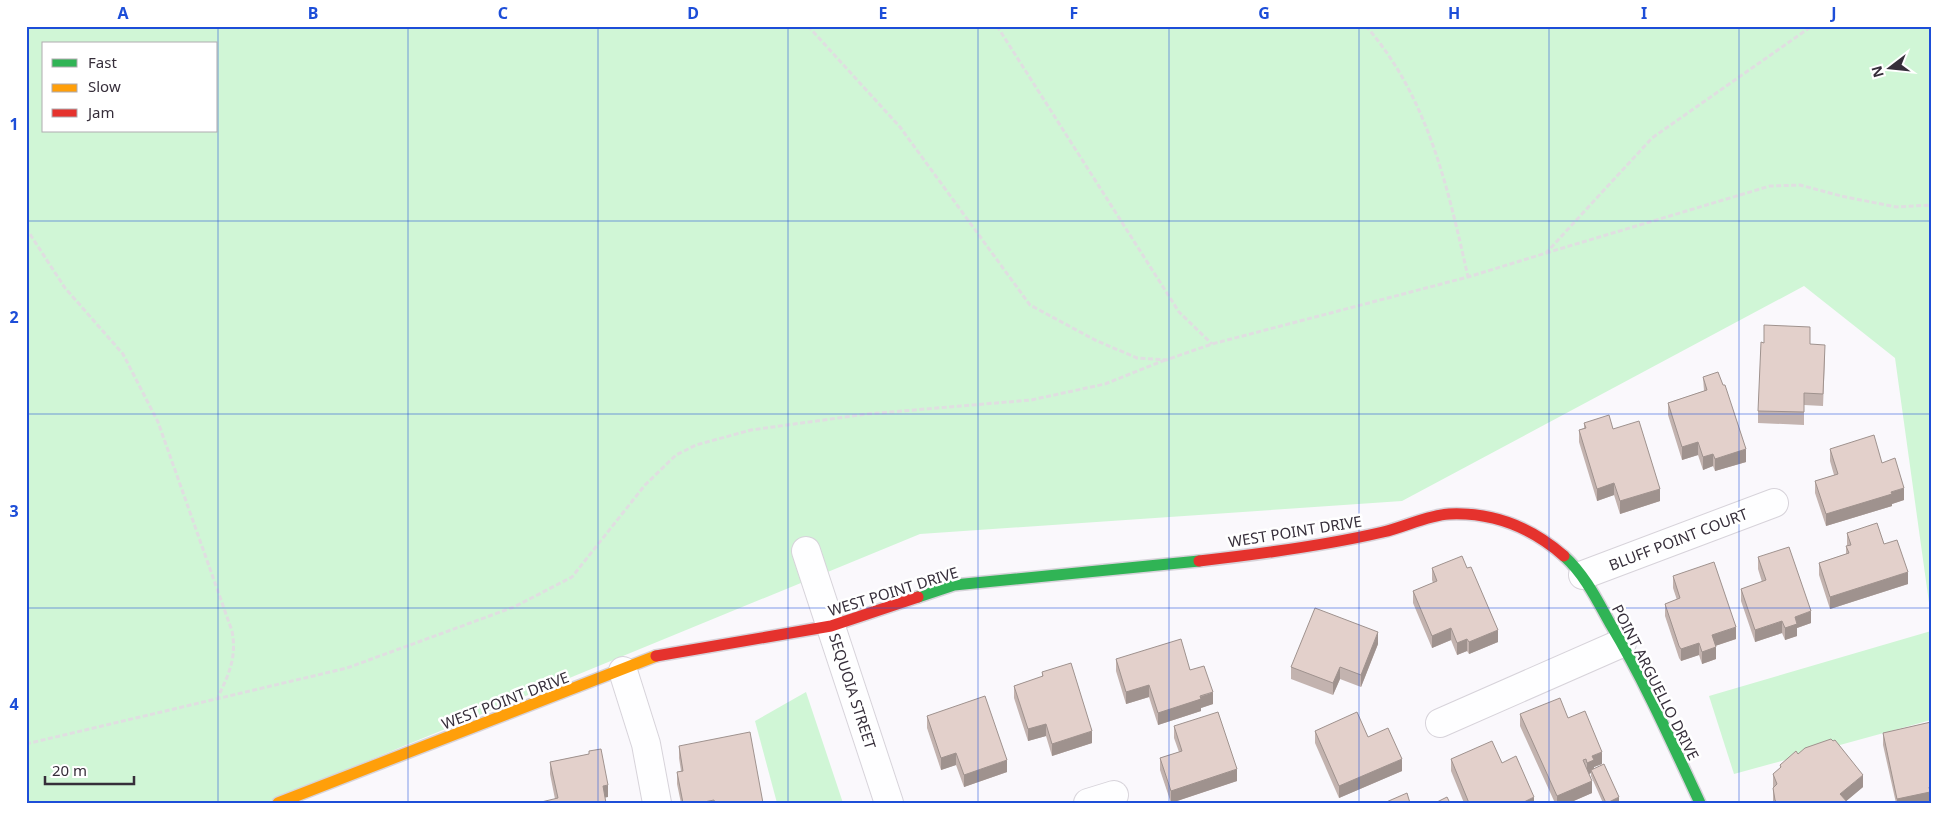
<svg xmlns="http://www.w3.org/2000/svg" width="1957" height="829" viewBox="0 0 1957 829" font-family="'Noto Sans',sans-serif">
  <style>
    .green { fill: #d0f6d6; fill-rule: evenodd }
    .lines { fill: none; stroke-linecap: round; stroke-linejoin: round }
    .street-casing { stroke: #d7d3da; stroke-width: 30 }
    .fast-casing { stroke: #d7d3da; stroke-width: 14 }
    .slow-casing { stroke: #d7d3da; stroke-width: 14 }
    .jam-casing { stroke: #d7d3da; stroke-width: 14 }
    .path { stroke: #e0dee1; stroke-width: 3; stroke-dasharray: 5 2.5; stroke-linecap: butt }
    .street { stroke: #fefeff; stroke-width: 28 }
    .fast { stroke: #30b455; stroke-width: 11 }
    .slow { stroke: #ff9f0a; stroke-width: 11 }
    .jam { stroke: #e5322d; stroke-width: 11 }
    .wall { fill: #c3b3af }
    .shaded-wall { fill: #9f928e }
    .building { fill: #e3d0cb; stroke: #9f928e }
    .grid { fill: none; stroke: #1d4ed8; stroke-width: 1; stroke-opacity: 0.55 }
    .labels { text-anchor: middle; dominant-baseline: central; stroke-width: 5; stroke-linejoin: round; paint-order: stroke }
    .street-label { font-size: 15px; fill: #362e3a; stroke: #fff }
    .neatline { fill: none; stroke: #1d4ed8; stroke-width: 2 }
    .grid-label { font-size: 16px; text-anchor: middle; font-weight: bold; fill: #1d4ed8 }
  </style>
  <rect width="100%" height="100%" fill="#faf8fc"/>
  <g class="green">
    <path d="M26 26H1931V617L1895 358 1804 286 1402 501 920 534 265 803H26ZM44 44H216V131H44Z"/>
    <path d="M1931 631V720L1734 774 1709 696Z"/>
    <path d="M806 692 843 803H777L755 721Z"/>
  </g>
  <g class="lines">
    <g class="street-casing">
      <g id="street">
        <path d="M806 551 889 803"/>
        <path d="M1583 575 1774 503"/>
        <path d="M623 671 646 744 657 803"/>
        <path d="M1440 723 1622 643"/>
        <path d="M1088 803 1114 795"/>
      </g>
    </g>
    <g class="fast-casing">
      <g id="fast">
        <path d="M1564 556C1585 575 1597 600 1611 625 1645 682 1672 743 1700 803"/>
        <path d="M918 597 954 585 1199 561"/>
      </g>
    </g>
    <g class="slow-casing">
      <path id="slow" d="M278 803 656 656"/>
    </g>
    <g class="jam-casing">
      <g id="jam">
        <path d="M1199 561C1261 554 1323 546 1383 532 1405 527 1428 515 1449 514 1493 512 1532 528 1564 556"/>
        <path d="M656 656 831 626 918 597"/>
      </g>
    </g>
    <g class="path">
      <path d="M808 26 900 127 1030 305 1095 340 1137 358 1166 360 1212 344 1468 277 1546 253 1652 138 1812 26"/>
      <path d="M997 26 1179 312 1212 344"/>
      <path d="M1366 26C1428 97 1448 188 1468 277"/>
      <path d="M26 228 65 288 123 354 158 422 232 631C237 657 229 674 218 697"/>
      <path d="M1546 253 1770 186 1800 185 1841 196 1896 207 1931 205"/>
      <path d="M26 744 347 668 514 607 572 577 645 485 676 455 696 445 751 430 867 414 1031 400 1105 384 1165 360"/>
    </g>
    <use href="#street" class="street"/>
    <use href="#fast" class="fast"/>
    <use href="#slow" class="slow"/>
    <use href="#jam" class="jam"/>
  </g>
  <g class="wall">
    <path d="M1810 344 1825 357 1823 406 1804 405V425L1758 423V411Z"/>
    <path d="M1703 377 1746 462 1715 471 1713 466 1703 470 1698 455 1682 460 1668 415V403L1704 391Z"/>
    <path d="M1584 423 1613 429 1660 501 1620 514 1614 495 1597 501 1579 442V430L1584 428Z"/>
    <path d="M1830 449 1882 463 1904 500 1892 504V506L1826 526 1815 493V481L1834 475 1830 461Z"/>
    <path d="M1847 533 1884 544 1908 584 1830 609 1819 575V563L1846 554V546H1847Z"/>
    <path d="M1758 557 1811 623 1797 628V636L1785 640 1782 633 1755 642 1741 601V589L1762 582 1758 569Z"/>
    <path d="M1432 568 1498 642 1469 654 1467 651 1457 655 1451 640 1432 648 1413 603V591L1433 583 1432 580Z"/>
    <path d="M1673 576 1736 639 1715 646 1716 659 1702 664 1699 655 1681 661 1679 658 1665 616V604L1677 600 1673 588Z"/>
    <path d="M1378 644 1361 687 1340 679 1333 695 1291 679V667Z"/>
    <path d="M1116 659 1190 670 1213 704 1201 708V711L1158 725 1149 697 1126 704 1116 671Z"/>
    <path d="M1042 672 1092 743 1052 756 1046 736 1028 741 1014 698V686L1042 677Z"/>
    <path d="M1520 714 1568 718 1602 764 1594 767V769L1619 803H1603L1591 776V773L1589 774 1592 793 1569 803H1555L1520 726Z"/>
    <path d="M927 716 1007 772 964 787 956 765 941 770 927 728Z"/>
    <path d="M1931 722V799H1930V803H1896L1883 745V733Z"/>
    <path d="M1174 726 1237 781 1171 803 1160 770V758L1179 752 1174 738Z"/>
    <path d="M1315 731 1368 737 1402 771 1339 798 1315 743Z"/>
    <path d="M679 746 763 803H681L677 784V772L681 771 679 758Z"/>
    <path d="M589 751 608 797 555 799 550 774V762L589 754Z"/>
    <path d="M1798 754 1863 787 1846 801 1848 803H1773V774L1780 768V765Z"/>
    <path d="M1451 759 1534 803H1464L1451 771Z"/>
  </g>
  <g class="shaded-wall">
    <path d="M1698 442V455L1682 460V447Z"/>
    <path d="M1746 449V462L1715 471V459Z"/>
    <path d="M1713 454V466L1703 470V457Z"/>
    <path d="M1614 483V495L1597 501V489Z"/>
    <path d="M1904 488V500L1892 504V506L1826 526V514Z"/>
    <path d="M1660 489V501L1620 514V501Z"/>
    <path d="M1908 572V584L1830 609V597Z"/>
    <path d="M1811 611V623L1797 628V636L1785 640V628L1795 617Z"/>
    <path d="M1782 621V633L1755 642V630Z"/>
    <path d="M1736 627V639L1712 647V635Z"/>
    <path d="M1451 628V640L1432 648V636Z"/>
    <path d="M1498 630V642L1469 654V642Z"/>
    <path d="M1378 632V644L1361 687V675Z"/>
    <path d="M1467 639V651L1457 655V643Z"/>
    <path d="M1699 643V655L1681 661V649Z"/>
    <path d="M1716 647V659L1702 664V652Z"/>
    <path d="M1340 667V679L1333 695V683Z"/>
    <path d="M1149 685V697L1126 704V692Z"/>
    <path d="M1213 692V704L1201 708V711L1158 725V713Z"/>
    <path d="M1046 724V736L1028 741V729Z"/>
    <path d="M1092 731V743L1052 756V744Z"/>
    <path d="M1602 752V764L1594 767V772L1591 770V773L1587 775V763L1592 756Z"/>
    <path d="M956 753V765L941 770V758Z"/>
    <path d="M1402 759V771L1339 798V786Z"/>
    <path d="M1007 760V772L964 787V775Z"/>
    <path d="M1237 769V781L1171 803V791Z"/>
    <path d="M1863 775V787L1844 803 1840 794Z"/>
    <path d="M1592 781V793L1569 803H1557V796Z"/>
    <path d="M608 785V797L603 798V786Z"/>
    <path d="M1931 787V799H1930V803H1897V799Z"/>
    <path d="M1534 797V803H1522Z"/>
    <path d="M1619 797V803H1607Z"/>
  </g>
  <g class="building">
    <path d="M1764 325 1810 327V344L1825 345 1823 394 1804 393V412L1758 411 1761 342 1764 343Z"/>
    <path d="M1718 372 1723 385H1725L1746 449 1715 459 1713 454 1703 457 1698 442 1682 447 1668 403 1707 390 1703 377Z"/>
    <path d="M1609 415 1613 429 1639 421 1660 489 1620 501 1614 483 1597 489 1579 430 1586 428 1584 423Z"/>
    <path d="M1874 435 1882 463 1895 458 1904 488 1891 492 1892 494 1826 514 1815 481 1838 474 1830 449Z"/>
    <path d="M1877 523 1884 544 1897 540 1908 572 1830 597 1819 563 1849 553 1846 546 1851 545 1847 533Z"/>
    <path d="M1789 547 1811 611 1795 617 1797 624 1785 628 1782 621 1755 630 1741 589 1766 580 1758 557Z"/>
    <path d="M1462 556 1467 568 1471 567 1498 630 1469 642 1467 639 1457 643 1451 628 1432 636 1413 591 1437 581 1432 568Z"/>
    <path d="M1714 562 1736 627 1712 635 1716 647 1702 652 1699 643 1681 649 1679 646 1665 604 1680 598 1673 576Z"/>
    <path d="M1315 608 1378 632 1361 675 1340 667 1333 683 1291 667Z"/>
    <path d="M1181 639 1190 670 1204 666 1213 692 1200 696 1201 699 1158 713 1149 685 1126 692 1116 659Z"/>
    <path d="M1071 663 1092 731 1052 744 1046 724 1028 729 1014 686 1043 676 1042 672Z"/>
    <path d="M985 696 1007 760 964 775 956 753 941 758 927 716Z"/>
    <path d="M1560 698 1568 718 1585 711 1602 752 1592 756 1594 760 1587 763 1586 759 1583 760 1592 781 1557 796 1520 714Z"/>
    <path d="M1218 712 1237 769 1171 791 1160 758 1182 751 1174 726Z"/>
    <path d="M1357 712 1368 737 1388 728 1402 759 1339 786 1315 731Z"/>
    <path d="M1931 722V787H1929L1930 792 1897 799 1883 733Z"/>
    <path d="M750 732 763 803H715L714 800 699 803H683L677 772 683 771 679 746Z"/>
    <path d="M1831 739 1833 741 1835 740 1863 775 1840 794 1848 803H1777L1775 800 1773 788 1777 784 1773 774 1781 767 1780 765 1796 751 1798 754 1805 748Z"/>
    <path d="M1492 741 1502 763 1516 756 1534 797 1522 803H1469L1451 759Z"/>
    <path d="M601 749 608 785 603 786 606 803H537L558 798 550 762 589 754V751Z"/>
    <path d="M1604 764 1619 797 1607 803H1606L1591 770Z"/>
    <path d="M1407 793 1410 803H1384Z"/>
    <path d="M1447 797 1450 803H1435Z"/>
  </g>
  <path class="grid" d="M218 26V803M408 26V803M598 26V803M788 26V803M978 26V803M1169 26V803M1359 26V803M1549 26V803M1739 26V803M26 221H1931M26 414H1931M26 608H1931"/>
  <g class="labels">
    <g class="street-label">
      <text transform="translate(1295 531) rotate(-9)">WEST POINT DRIVE</text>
      <text transform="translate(1678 539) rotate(-21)">BLUFF POINT COURT</text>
      <text transform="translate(893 591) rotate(-17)">WEST POINT DRIVE</text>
      <text transform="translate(1656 682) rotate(63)">POINT ARGUELLO DRIVE</text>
      <text transform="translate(853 691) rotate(72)">SEQUOIA STREET</text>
      <text transform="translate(505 700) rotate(-21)">WEST POINT DRIVE</text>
    </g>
  </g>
  <rect width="1957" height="829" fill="none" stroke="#ffffff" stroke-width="55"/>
  <rect x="42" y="42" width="175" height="90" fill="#ffffff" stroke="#afabb0"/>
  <rect x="52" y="59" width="25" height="8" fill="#30b455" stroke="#afabb0"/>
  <text x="88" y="68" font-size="15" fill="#362e3a">Fast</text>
  <rect x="52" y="84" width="25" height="8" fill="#ff9f0a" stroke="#afabb0"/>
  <text x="88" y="92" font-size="15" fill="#362e3a">Slow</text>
  <rect x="52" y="109" width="25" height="8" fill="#e5322d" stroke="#afabb0"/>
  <text x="88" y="118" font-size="15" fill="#362e3a">Jam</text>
  <g transform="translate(1890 68) rotate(254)" stroke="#ffffff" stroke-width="4" paint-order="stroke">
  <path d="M0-4L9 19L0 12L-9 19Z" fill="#362e3a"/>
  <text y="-8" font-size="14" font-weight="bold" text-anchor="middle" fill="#362e3a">N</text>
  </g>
  <path d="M45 776v8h89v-8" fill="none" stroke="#362e3a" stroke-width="2.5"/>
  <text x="52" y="776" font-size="15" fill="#362e3a" stroke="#ffffff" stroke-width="4" paint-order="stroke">20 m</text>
  <rect x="28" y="28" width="1902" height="774" class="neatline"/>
  <g class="grid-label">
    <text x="123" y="19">A</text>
    <text x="313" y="19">B</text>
    <text x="503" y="19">C</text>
    <text x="693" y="19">D</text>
    <text x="883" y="19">E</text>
    <text x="1074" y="19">F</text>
    <text x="1264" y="19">G</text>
    <text x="1454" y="19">H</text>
    <text x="1644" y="19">I</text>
    <text x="1834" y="19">J</text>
    <text x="14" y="130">1</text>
    <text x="14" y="323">2</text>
    <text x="14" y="517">3</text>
    <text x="14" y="710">4</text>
  </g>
</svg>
